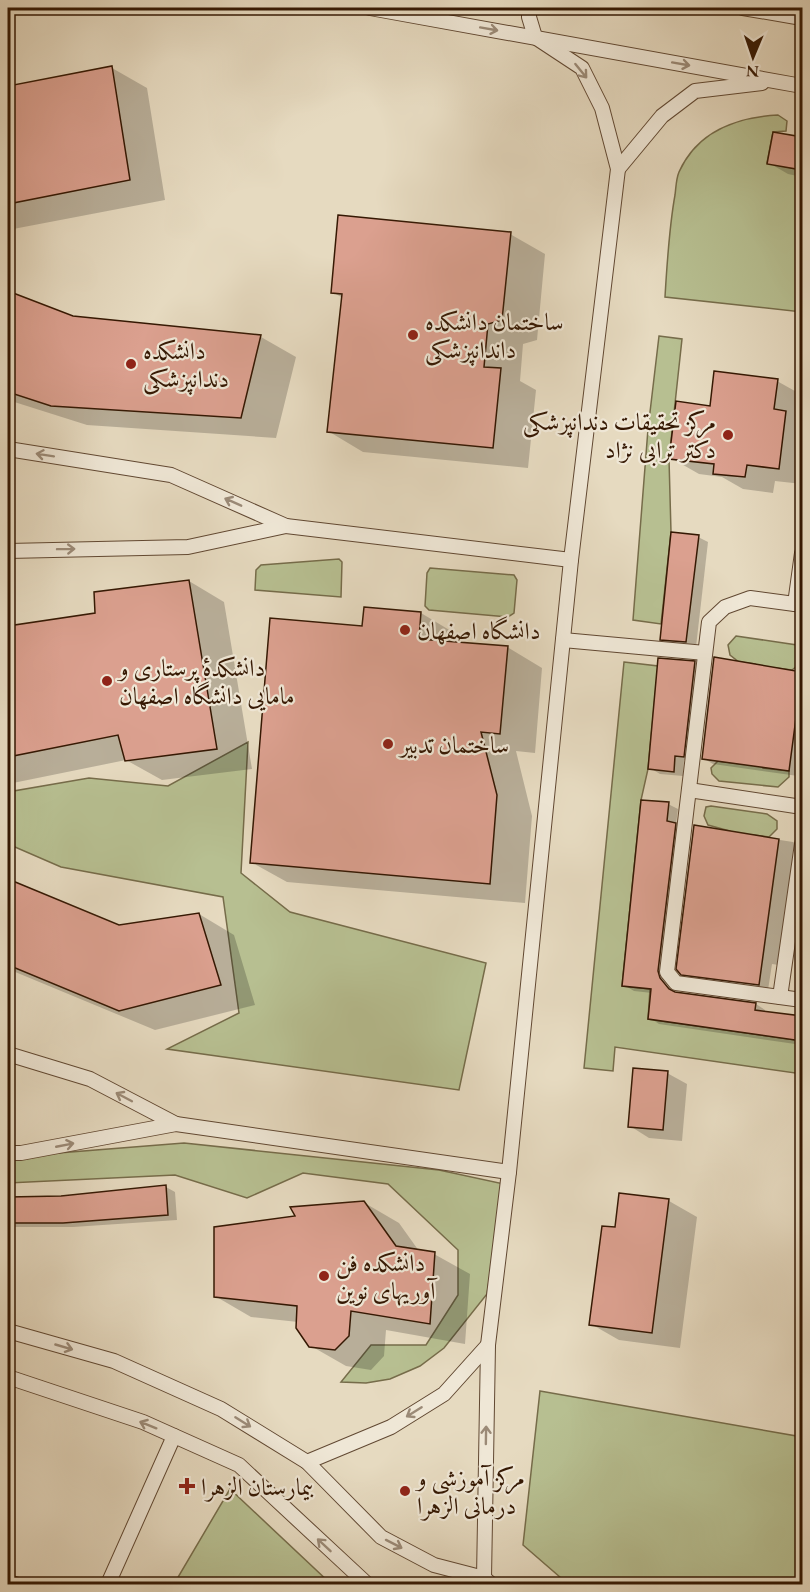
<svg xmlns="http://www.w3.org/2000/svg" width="810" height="1592" viewBox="0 0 810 1592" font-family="'EB Garamond',Amiri,serif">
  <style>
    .green { fill: #b7bf91; stroke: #766c4a; stroke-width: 1.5 }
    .shadow { fill: #0003 }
    .building { fill: #dba08f; stroke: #351803; stroke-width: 1.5 }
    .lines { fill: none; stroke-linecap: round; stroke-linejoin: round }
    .lane-casing { stroke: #614832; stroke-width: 16 }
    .lane { stroke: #efe7d6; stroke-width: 14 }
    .oneway { stroke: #9b8a77 }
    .poi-dot { fill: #8f2418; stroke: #efe7d6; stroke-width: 2 }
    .labels { text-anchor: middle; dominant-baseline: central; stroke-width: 4.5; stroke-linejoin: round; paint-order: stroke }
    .poi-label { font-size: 24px; fill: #351803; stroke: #efe7d6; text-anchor: start }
  </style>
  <rect width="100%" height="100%" fill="#e6dac0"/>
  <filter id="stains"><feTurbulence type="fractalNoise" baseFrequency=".00333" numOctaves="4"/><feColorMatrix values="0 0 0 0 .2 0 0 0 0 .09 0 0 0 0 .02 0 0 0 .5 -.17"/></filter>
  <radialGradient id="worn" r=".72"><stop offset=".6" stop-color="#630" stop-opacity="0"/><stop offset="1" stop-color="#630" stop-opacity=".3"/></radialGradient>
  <g class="green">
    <path d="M778 115 787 121 786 131 773 132 767 163 802 170V312L665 297C667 263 669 228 675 195 676 188 676 179 679 172 697 132 736 117 778 115Z"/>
    <path d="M659 336 682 339 669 459 671 532 661 624 633 620 648 429Z"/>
    <path d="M339 559 342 562 341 597 255 590 256 570 261 565Z"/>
    <path d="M430 568 514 575 517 580 514 613 508 617 429 610 425 606 427 573Z"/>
    <path d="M736 636 797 645 802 655 797 666 792 670 777 668 763 768 789 771V777L778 787 719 781 712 774 711 768 718 761 741 764 755 664 739 662 730 655 728 645Z"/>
    <path d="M624 662 658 666 648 769 641 800 622 986 650 989 648 1019 802 1041V1074L615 1047 613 1071 584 1068Z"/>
    <path d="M248 742 241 873 290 912 486 963 459 1090 167 1049 239 1013 223 897 61 867 8 844V792L89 778 168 786Z"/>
    <path d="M711 806 767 814 777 821V829L769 837 754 835 713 957 730 831 708 825 704 816 706 807Z"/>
    <path d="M184 1143 439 1170 504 1184 487 1294 444 1348 420 1366 390 1379 366 1383 341 1382 371 1345H426L458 1295V1250L388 1184 303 1173 247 1198 175 1175 8 1183V1157Z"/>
    <path d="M540 1391 802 1437V1584H568L523 1545Z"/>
    <path d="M230 1489 331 1584H174Z"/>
  </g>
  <g class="shadow">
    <path d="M112 68 147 88 165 200 8 230V85L9 87Z"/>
    <path d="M774 133 802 139V177L788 174 769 163Z"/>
    <path d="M510 234 545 254 537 340 523 344 520 381 536 390 528 468 363 452 328 431 343 298 332 292Z"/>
    <path d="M8 293 73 318 261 337 296 357 276 438 87 425 8 400Z"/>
    <path d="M777 381 802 395V484L775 481 773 493 743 489 722 477 699 474 671 458 711 407Z"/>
    <path d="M698 537 708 542 696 647 671 645 661 639Z"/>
    <path d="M189 581 224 602 252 769 162 780 126 760 8 784V628L97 614Z"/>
    <path d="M421 613 456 634 455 643 507 647 542 668 535 753 516 751 532 816 525 903 287 882 251 862 364 628Z"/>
    <path d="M715 659 802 673V745L798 776 713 764 703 758Z"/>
    <path d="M695 663 704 668 693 761 684 760 683 776 660 774 650 768Z"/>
    <path d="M668 804 678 809 676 824 685 830 669 985 677 994 756 1004 765 1010V1013L802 1018V1045L659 1024 650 1018 652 993 634 991 624 985Z"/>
    <path d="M695 827 793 842 802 848 785 966 772 964 768 990 692 979 682 973Z"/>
    <path d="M8 881 119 926 199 914 234 935 255 1005 155 1030 8 969Z"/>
    <path d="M802 913V967L795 963Z"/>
    <path d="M667 1073 687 1084 682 1141 649 1138 630 1126Z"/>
    <path d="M166 1187 175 1192 177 1220 73 1227H8V1198L61 1197Z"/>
    <path d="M620 1195 669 1201 697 1217 680 1348 619 1340 591 1324 616 1229Z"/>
    <path d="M363 1202 399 1223 419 1251 434 1254 470 1274 465 1344 386 1330 384 1356 371 1370 346 1366 311 1346 298 1322 251 1317 215 1296 298 1217Z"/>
  </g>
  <g class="building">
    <path d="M112 66 130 180 8 204V86Z"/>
    <path d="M773 132 802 137V170L767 164Z"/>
    <path d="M338 215 511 232 502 320 488 324 484 367 501 368 493 448 327 432 342 294 331 293Z"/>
    <path d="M8 291 73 316 261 335 241 418 51 406 8 392Z"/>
    <path d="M714 371 778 379 774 409 786 411 779 469 747 465 745 477 713 474 714 464 669 459 676 401 710 406Z"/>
    <path d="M671 532 699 535 686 642 660 640Z"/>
    <path d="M189 580 217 749 125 761 118 735 8 757V626L95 613 94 592Z"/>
    <path d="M364 607 421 612 419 639 508 646 500 734 481 732 497 795 490 884 250 863 270 618 362 626Z"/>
    <path d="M714 657 802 672 789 771 702 759Z"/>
    <path d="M658 658 695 661 684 757 675 756 674 772 648 769Z"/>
    <path d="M641 800 669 802 667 821 676 823 658 971 660 978 669 989 675 992 756 1003 755 1010 802 1016V1041L648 1019 651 989 622 986Z"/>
    <path d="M694 825 779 839 759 985 681 975 676 969Z"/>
    <path d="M8 879 119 925 199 913 221 985 119 1011 8 965Z"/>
    <path d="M633 1068 668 1071 663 1130 628 1127Z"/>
    <path d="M166 1185 168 1215 63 1223H8V1197L61 1196Z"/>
    <path d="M619 1193 669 1199 652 1333 589 1325 602 1226 615 1227Z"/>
    <path d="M364 1201 396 1246 435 1252 430 1324 351 1311 349 1336 335 1350 309 1347 296 1328 297 1306 214 1297V1227L295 1216 290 1207Z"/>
  </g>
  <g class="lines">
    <g class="lane-casing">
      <g id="lane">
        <path d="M370 8 802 86"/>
        <path d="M743 8 802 18"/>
        <path d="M618 169 662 116 695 91 762 83"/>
        <path d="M8 449 171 475 286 526 571 560"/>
        <path d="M8 551 188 547 286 526"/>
        <path d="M795 604 802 553"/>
        <path d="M802 605 750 598 725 607 709 622 667 972 676 983 802 1000"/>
        <path d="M563 640 705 653"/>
        <path d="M689 790 802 807"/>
        <path d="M780 997 802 844"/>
        <path d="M8 1054 90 1079 176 1124"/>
        <path d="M8 1153H21L176 1124 509 1172"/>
        <path d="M8 1331 114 1361 221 1409 307 1462 381 1537 434 1565 484 1578 491 1584"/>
        <path d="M8 1377 143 1422 239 1465 367 1584"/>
        <path d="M307 1462 391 1427 444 1394 488 1345"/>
        <path d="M8 1583 15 1584"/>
        <path d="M108 1584 174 1436"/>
        <path d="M479 1584 484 1578 488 1345 509 1172 571 560 618 169 602 108 582 68 535 37 529 17V8"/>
      </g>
    </g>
    <use href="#lane" class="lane"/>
  </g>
  <defs><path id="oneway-shaft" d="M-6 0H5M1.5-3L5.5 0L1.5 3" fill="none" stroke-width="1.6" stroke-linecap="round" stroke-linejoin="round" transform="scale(1.5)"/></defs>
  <g class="oneway">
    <use href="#oneway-shaft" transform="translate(489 29) rotate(10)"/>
    <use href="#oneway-shaft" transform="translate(681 64) rotate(10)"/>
    <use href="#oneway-shaft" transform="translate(581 71) rotate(51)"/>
    <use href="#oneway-shaft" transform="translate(45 455) rotate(-171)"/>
    <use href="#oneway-shaft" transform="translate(233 502) rotate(-156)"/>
    <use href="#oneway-shaft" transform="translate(66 549) rotate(-1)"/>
    <use href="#oneway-shaft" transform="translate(124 1097) rotate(-152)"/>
    <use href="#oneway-shaft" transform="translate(65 1145) rotate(-11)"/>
    <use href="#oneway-shaft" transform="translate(64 1347) rotate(16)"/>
    <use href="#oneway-shaft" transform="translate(414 1412) rotate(148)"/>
    <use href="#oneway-shaft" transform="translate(243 1422) rotate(32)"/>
    <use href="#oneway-shaft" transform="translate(148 1425) rotate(-158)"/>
    <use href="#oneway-shaft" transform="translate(486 1435) rotate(-89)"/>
    <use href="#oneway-shaft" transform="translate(394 1544) rotate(27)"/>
    <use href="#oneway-shaft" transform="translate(324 1545) rotate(-137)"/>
  </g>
  <g class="poi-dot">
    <circle cx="413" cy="335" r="6"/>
    <circle cx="131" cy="364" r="6"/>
    <circle cx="728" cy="435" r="6"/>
    <circle cx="405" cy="630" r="6"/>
    <circle cx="107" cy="681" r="6"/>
    <circle cx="388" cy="744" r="6"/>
    <circle cx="324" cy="1276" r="6"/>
    <path d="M184 1477h6v6h6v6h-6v6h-6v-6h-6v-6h6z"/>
    <circle cx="405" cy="1491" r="6"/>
  </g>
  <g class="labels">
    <g class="poi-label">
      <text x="425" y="321">ساختمان دانشکده<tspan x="425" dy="28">داندانپزشکی</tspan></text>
      <text x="143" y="350">دانشکده<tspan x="143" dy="28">دندانپزشکی</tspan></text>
      <text x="716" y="421" text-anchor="end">مرکز تحقیقات دندانپزشکی<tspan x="716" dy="28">دکتر ترابی نژاد</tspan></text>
      <text x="417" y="630">دانشگاه اصفهان</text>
      <text x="119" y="667">دانشکدهٔ پرستاری و<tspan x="119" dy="28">مامایی دانشگاه اصفهان</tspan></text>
      <text x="400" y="744">ساختمان تدبیر</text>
      <text x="336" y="1262">دانشکده فن<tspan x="336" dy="28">آوریهای نوین</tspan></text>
      <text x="417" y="1477">مرکز آموزشی و<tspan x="417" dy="28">درمانی الزهرا</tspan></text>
      <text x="201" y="1486">بیمارستان الزهرا</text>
    </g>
  </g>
  <rect width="810" height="1592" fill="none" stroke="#e6dac0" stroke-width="30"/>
  <rect x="9" y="9" width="792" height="1574" fill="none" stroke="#351803" stroke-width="3"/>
  <rect x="15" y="15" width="780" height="1562" fill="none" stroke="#351803" stroke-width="1.5"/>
  <g transform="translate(753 57) rotate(182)" stroke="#efe7d6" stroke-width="4.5" paint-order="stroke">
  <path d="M0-4.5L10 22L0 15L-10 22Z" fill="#351803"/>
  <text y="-9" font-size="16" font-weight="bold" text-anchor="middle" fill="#351803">N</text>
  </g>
  <rect width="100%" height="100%" filter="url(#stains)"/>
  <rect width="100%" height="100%" fill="url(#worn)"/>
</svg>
